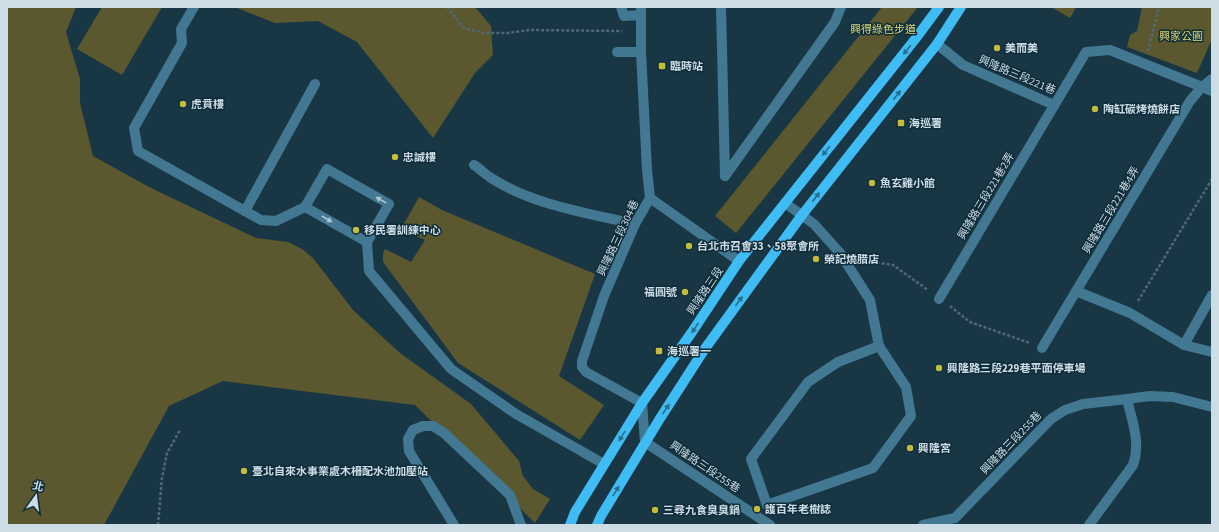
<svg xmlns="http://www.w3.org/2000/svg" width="1219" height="532" viewBox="0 0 1219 532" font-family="'Source Sans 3','Noto Sans TC',sans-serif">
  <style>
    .green { fill: #5b5830 }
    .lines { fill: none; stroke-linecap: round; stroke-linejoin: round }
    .path { stroke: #506976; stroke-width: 2.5; stroke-dasharray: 3 2; stroke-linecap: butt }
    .minor { stroke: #437892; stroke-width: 10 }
    .major { stroke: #3ebcf3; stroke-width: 10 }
    .oneway { fill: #246d8d }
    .oneway2 { fill: #aac4d1 }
    .poi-dot { fill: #c5bc3d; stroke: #0e2c3a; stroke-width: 1.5 }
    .labels { text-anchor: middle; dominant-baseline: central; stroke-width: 3; stroke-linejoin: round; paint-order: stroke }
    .park-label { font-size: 11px; fill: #dfd871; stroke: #0e2c3a }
    .poi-label { font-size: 11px; font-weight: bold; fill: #cddde6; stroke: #0e2c3a; text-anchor: start }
    .street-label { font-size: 11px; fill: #cddde6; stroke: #0e2c3a }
  </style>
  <rect width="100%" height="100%" fill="#193645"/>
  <g class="green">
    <path d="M7 7H76L66 32 80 79V103L93 156 151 188 256 238 288 242 302 249 313 258 353 310 400 353 471 404 519 461 523 476 533 489 550 499 535 523 415 405 223 381 169 406 104 525H7Z"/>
    <path d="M102 7H162L122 75 77 49Z"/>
    <path d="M234 7H475L491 26 493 55 475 73 433 138 357 42 318 21 275 23Z"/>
    <path d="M882 7H918L736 233 715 216Z"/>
    <path d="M1051 7H1076L1070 18Z"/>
    <path d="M1142 7H1212V39L1197 73 1127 47 1130 35 1137 31Z"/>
    <path d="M419 197 442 210 595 274 559 376 604 405 580 440 458 363 383 262V254L385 249 411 262 425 240 401 229Z"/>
  </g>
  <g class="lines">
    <g class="path">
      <path d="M447 7 464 28 484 33H508L529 30 622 31"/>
      <path d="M1148 51 1159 7"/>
      <path d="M862 260 893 265 928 290"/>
      <path d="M1138 301 1212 179"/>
      <path d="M950 306 970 322 1030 343"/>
      <path d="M158 525 162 478 167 453 180 430"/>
    </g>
    <g class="minor">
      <path d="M194 7 181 29 182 43 134 128 138 151 261 220 276 221 305 207"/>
      <path d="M621 7 624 16 641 15"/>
      <path d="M641 7V52L647 170 650 198 635 224 604 296 582 361V367L586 372 642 403 645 442 770 525"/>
      <path d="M721 7 725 176"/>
      <path d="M937 44 963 65 1054 105"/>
      <path d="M617 52H641"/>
      <path d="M474 165C480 169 485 174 491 178 533 205 587 213 635 224"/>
      <path d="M725 176 835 22 841 7"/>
      <path d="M650 198 739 261"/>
      <path d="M245 211 315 84"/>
      <path d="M367 242 305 207 327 169 389 204 367 242 369 271 451 369 516 414 604 464"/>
      <path d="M1076 291 1130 313 1184 345 1212 352"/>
      <path d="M939 299 1086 52 1110 50 1212 91"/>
      <path d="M1184 345 1212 295"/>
      <path d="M1042 348 1190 101 1202 87 1212 79"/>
      <path d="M1127 399 1150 396 1173 397 1212 407"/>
      <path d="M767 505 873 468 911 416 906 387 879 346 870 300 840 253 814 224 785 203"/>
      <path d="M767 505 751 459 808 382 838 362 879 346"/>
      <path d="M454 525 409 451 408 439 413 430 423 426H433L444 433 510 495 521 525"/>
      <path d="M923 525 955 518 1051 419 1065 410 1083 404 1127 399C1132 421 1141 443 1133 465L1089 525"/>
    </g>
    <g class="major">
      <path d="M570 525 575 512 642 403 692 332 739 261 916 38 939 7"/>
      <path d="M597 525 601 516 659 420 704 350 802 215 937 44 961 7"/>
    </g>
  </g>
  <defs><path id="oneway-solid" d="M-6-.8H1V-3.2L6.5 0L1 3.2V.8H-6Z"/></defs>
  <g class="oneway">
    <use href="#oneway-solid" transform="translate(907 50) rotate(129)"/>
    <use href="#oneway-solid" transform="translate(897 95) rotate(-52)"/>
    <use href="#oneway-solid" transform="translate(826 151) rotate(129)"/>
    <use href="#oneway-solid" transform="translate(816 197) rotate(-52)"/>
    <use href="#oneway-solid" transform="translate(739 301) rotate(-54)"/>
    <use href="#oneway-solid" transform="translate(695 328) rotate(124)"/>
    <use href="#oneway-solid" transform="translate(666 409) rotate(-56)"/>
    <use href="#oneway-solid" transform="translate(622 436) rotate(122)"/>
    <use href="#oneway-solid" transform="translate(616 491) rotate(-59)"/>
  </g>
  <g class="oneway2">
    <use href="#oneway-solid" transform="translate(381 200) rotate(-150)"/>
    <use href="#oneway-solid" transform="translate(327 219) rotate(30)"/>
  </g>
  <g class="poi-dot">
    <circle cx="997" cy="48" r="4"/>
    <rect x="658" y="62" width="8" height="8" rx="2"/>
    <circle cx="183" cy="104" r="4"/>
    <circle cx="1095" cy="109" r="4"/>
    <rect x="897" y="119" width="8" height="8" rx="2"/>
    <circle cx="395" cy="157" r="4"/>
    <circle cx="872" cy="183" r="4"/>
    <circle cx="356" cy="230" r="4"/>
    <circle cx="689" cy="246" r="4"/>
    <circle cx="816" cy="259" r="4"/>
    <circle cx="685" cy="292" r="4"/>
    <rect x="655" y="347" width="8" height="8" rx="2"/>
    <circle cx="939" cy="368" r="4"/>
    <circle cx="910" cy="448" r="4"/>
    <circle cx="244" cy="471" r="4"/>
    <circle cx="757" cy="509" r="4"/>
    <circle cx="655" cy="510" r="4"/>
  </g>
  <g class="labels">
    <g class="park-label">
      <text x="883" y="29">興得綠色步道</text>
      <text x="1181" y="36">興家公園</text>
    </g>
    <g class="poi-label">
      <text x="1005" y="48">美而美</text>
      <text x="670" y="66">臨時站</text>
      <text x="191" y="104">虎賁樓</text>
      <text x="1103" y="109">陶缸碳烤燒餅店</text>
      <text x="909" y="123">海巡署</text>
      <text x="403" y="157">忠誠樓</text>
      <text x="880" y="183">魚玄雞小館</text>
      <text x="364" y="230">移民署訓練中心</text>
      <text x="697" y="246">台北市召會33、58聚會所</text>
      <text x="824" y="259">榮記燒腊店</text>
      <text x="677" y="292" text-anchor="end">福圓號</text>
      <text x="667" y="351">海巡署一</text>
      <text x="947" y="368">興隆路三段229巷平面停車場</text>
      <text x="918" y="448">興隆宮</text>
      <text x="252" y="471">臺北自來水事業處木柵配水池加壓站</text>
      <text x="765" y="509">護百年老樹誌</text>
      <text x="663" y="510">三尋九食臭臭鍋</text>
    </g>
    <g class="street-label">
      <text transform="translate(1017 75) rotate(23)">興隆路三段221巷</text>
      <text transform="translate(986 196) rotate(-59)">興隆路三段221巷2弄</text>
      <text transform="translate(1111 210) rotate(-59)">興隆路三段221巷4弄</text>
      <text transform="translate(618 238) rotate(-65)">興隆路三段304巷</text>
      <text transform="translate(705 291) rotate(-56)">興隆路三段</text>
      <text transform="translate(1011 443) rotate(-46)">興隆路三段255巷</text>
      <text transform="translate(705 467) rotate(34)">興隆路三段255巷</text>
    </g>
  </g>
  <rect width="1219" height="532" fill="none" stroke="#cddde6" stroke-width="16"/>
  <g transform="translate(36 496) rotate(14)" stroke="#0e2c3a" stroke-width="3" paint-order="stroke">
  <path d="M0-3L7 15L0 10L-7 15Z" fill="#cddde6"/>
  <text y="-6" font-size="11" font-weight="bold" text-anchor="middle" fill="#cddde6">北</text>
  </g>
</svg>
